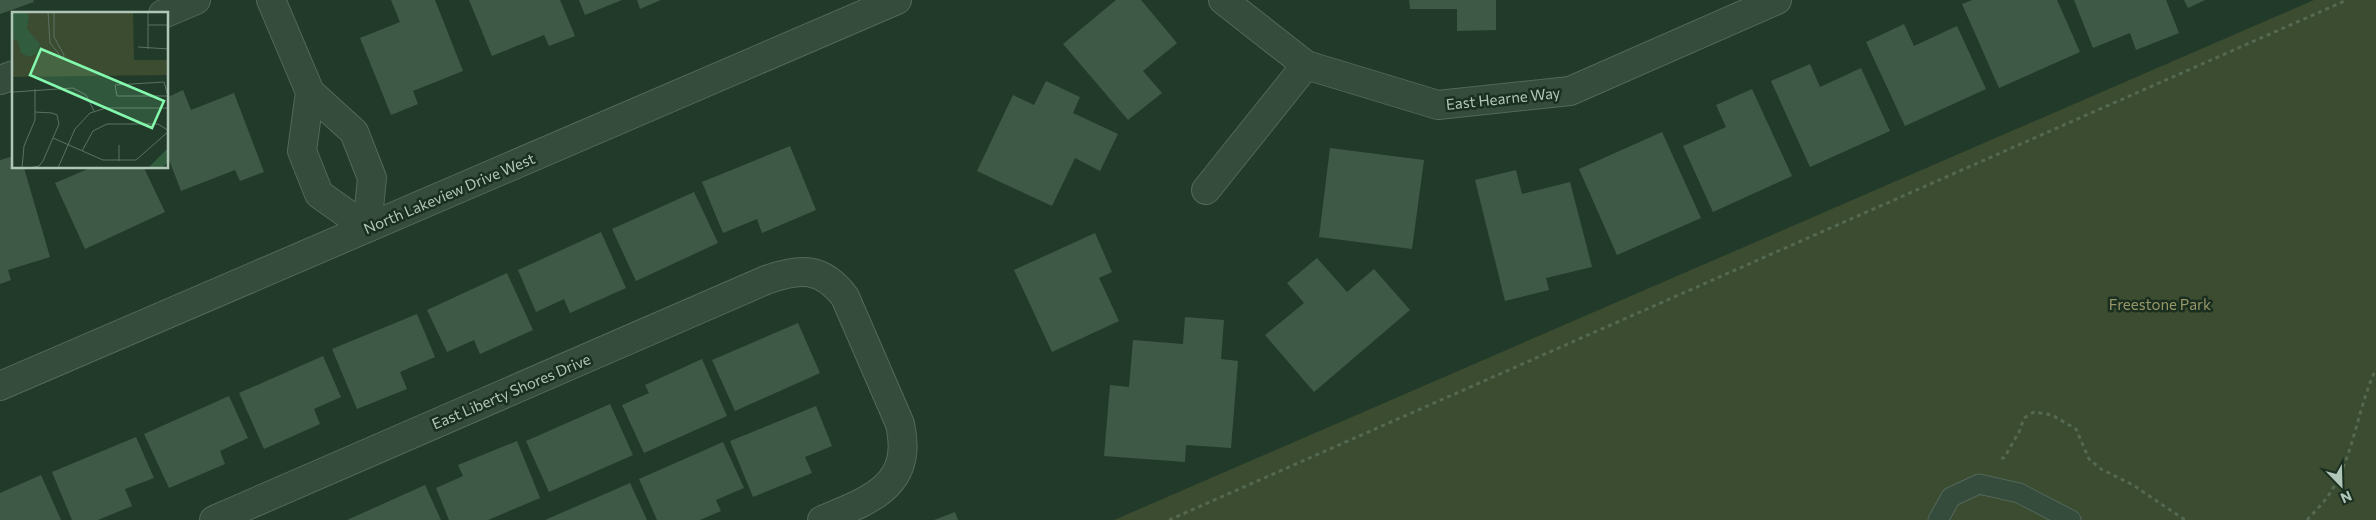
<svg xmlns="http://www.w3.org/2000/svg" width="2376" height="520" viewBox="0 0 2376 520" font-family="Commissioner,sans-serif">
  <style>
    .green { fill: #3b4c30 }
    .building { fill: #3e5a47 }
    .lines { fill: none; stroke-linecap: round; stroke-linejoin: round }
    .service-casing { stroke: #53685a; stroke-width: 21 }
    .minor-casing { stroke: #53685a; stroke-width: 30 }
    .tertiary-casing { stroke: #53685a; stroke-width: 30 }
    .path { stroke: #546952; stroke-width: 3; stroke-dasharray: 4 4; stroke-linecap: butt }
    .service { stroke: #354b3c; stroke-width: 19 }
    .minor { stroke: #354b3c; stroke-width: 28 }
    .tertiary { stroke: #354b3c; stroke-width: 28 }
    .labels { text-anchor: middle; dominant-baseline: central; stroke-width: 5; stroke-linejoin: round; paint-order: stroke }
    .street-label { font-size: 15px; fill: #b0c7b8; stroke: #1b2f21 }
    .park-label { font-size: 15px; fill: #989767; stroke: #1b2f21 }
    .inset-road { fill: none; stroke: #5b7262; stroke-width: 1 }
    .view { fill: #84f8ad; fill-opacity: 0.15; stroke: #84f8ad; stroke-width: 2.5 }
    .inset-edge { fill: none; stroke: #b0c7b8; stroke-width: 2.5 }
  </style>
  <rect width="100%" height="100%" fill="#223a29"/>
  <path class="green" d="M2314 0H2376V520H1114Z"/>
  <g class="building">
    <path d="M0 0H33L34 2 0 14Z"/>
    <path d="M391 0H435L463 71 413 91 418 104 391 115 360 38 400 22Z"/>
    <path d="M469 0H560L575 36 549 46 544 35 492 56Z"/>
    <path d="M579 0H622L585 15Z"/>
    <path d="M637 0H661L640 9Z"/>
    <path d="M1116 0H1141L1177 43 1143 71 1162 93 1128 120 1063 44Z"/>
    <path d="M1409 0H1496V30L1457 31V9H1410Z"/>
    <path d="M1972 0H2057L2080 52 1999 88 1962 4Z"/>
    <path d="M2074 0H2166L2179 33 2136 50 2130 33 2093 48Z"/>
    <path d="M2184 0H2205L2188 8Z"/>
    <path d="M1904 24 1914 46 1957 26 1986 89 1905 126 1866 42Z"/>
    <path d="M1810 64 1820 87 1861 68 1890 131 1810 167 1771 81Z"/>
    <path d="M1046 81 1080 97 1073 113 1118 134 1100 171 1075 158 1052 206 977 171 1013 95 1034 105Z"/>
    <path d="M1752 89 1792 176 1713 212 1683 146 1726 127 1716 105Z"/>
    <path d="M183 90 191 110 234 93 264 172 240 181 235 170 181 191 168 157V97Z"/>
    <path d="M1662 132 1701 218 1617 255 1579 169Z"/>
    <path d="M790 146 816 210 762 233 757 219 723 233 702 182Z"/>
    <path d="M1330 148 1424 160 1412 249 1319 237Z"/>
    <path d="M14 156V168H24L50 257 8 270 11 280 0 284V160Z"/>
    <path d="M90 168H144L165 212 85 249 55 183Z"/>
    <path d="M1516 170 1522 194 1570 182 1592 267 1546 278 1549 290 1505 301 1475 180Z"/>
    <path d="M694 192 718 243 636 281 612 229Z"/>
    <path d="M601 232 626 288 570 313 564 299 536 312 518 270Z"/>
    <path d="M1095 233 1112 272 1099 278 1119 321 1052 352 1014 270Z"/>
    <path d="M1317 258 1347 292 1374 269 1410 310 1314 392 1265 335 1304 303 1287 283Z"/>
    <path d="M507 273 533 330 480 354 474 340 447 352 427 310Z"/>
    <path d="M417 314 435 357 400 372 407 389 357 409 332 349Z"/>
    <path d="M1185 317 1224 320 1221 359 1238 361 1231 448 1186 445 1185 462 1104 456 1110 385 1129 387 1133 340 1183 344Z"/>
    <path d="M798 323 820 373 735 411 712 360Z"/>
    <path d="M323 356 341 397 314 409 320 424 264 449 239 393Z"/>
    <path d="M702 359 727 416 644 453 622 405 649 393 645 385Z"/>
    <path d="M229 396 248 438 220 451 225 464 169 488 144 434Z"/>
    <path d="M610 404 633 455 549 492 526 441Z"/>
    <path d="M816 406 832 446 805 457 812 473 753 497 730 441Z"/>
    <path d="M136 437 154 478 125 489 132 506 98 520H72L52 472Z"/>
    <path d="M517 441 540 498 488 520H449L436 488 463 476 458 465Z"/>
    <path d="M723 442 744 488 716 500 721 511 700 520H657L639 479Z"/>
    <path d="M41 475 61 520H0V493Z"/>
    <path d="M630 483 647 520H545Z"/>
    <path d="M425 485 441 520H347Z"/>
    <path d="M955 512 958 520H934Z"/>
  </g>
  <g class="lines">
    <g class="service-casing">
      <path id="service" d="M1938 520 1951 497 1979 484 2019 493 2071 520"/>
    </g>
    <g class="minor-casing">
      <g id="minor">
        <path d="M271 0 310 92 354 132 372 178 367 228 319 194 302 151 310 92"/>
        <path d="M1223 0 1306 65 1438 105 1570 91 1777 0"/>
        <path d="M163 14 196 0"/>
        <path d="M0 80 14 75"/>
        <path d="M1206 190 1306 65"/>
        <path d="M214 520 766 280C799 268 822 266 845 297L900 424C914 486 870 500 822 520"/>
      </g>
    </g>
    <g class="tertiary-casing">
      <path id="tertiary" d="M0 386 897 0"/>
    </g>
    <g class="path">
      <path d="M2001 458H2004L2019 432 2024 418 2034 412 2052 415 2076 429 2089 459 2101 469 2133 485 2185 520"/>
      <path d="M1169 520 2347 0"/>
      <path d="M2307 520C2315 511 2324 503 2330 493 2354 456 2357 409 2376 369"/>
    </g>
    <use href="#service" class="service"/>
    <use href="#minor" class="minor"/>
    <use href="#tertiary" class="tertiary"/>
  </g>
  <g class="labels">
    <g class="street-label">
      <text transform="translate(1503 98) rotate(-6)">East Hearne Way</text>
      <text transform="translate(449 193) rotate(-23)">North Lakeview Drive West</text>
      <text transform="translate(511 391) rotate(-23)">East Liberty Shores Drive</text>
    </g>
    <g class="park-label">
      <text x="2160" y="304">Freestone Park</text>
    </g>
  </g>
  <g transform="translate(12 12)">
    <rect width="156" height="156" fill="#223a29"/>
    <path d="M0 0H121L122 48H156V63L0 65Z" fill="#3b4c30"/>
    <path d="M12 0 17 4 15 17 28 32 26 41 17 45 9 41 6 29 0 26V1ZM156 136V150L150 156H136Z" fill="#315c3e"/>
    <path class="inset-road" d="M36 0 38 31 51 47 52 43 42 25V0M136 0V37M136 13H157M126 35 157 37M1 80 61 76 74 83 82 99M156 84 152 70 103 73 105 84H157M41 126 91 148H124L157 119M70 139 81 119 95 112H146L157 119M107 149V133M10 156 12 134 23 108V77M17 156 27 154 31 149 47 112 45 103 40 101 23 100M46 156 63 117 78 101 94 96H157"/>
    <path class="view" d="M29 37 152 89 140 116 18 63Z"/>
    <rect width="156" height="156" class="inset-edge"/>
  </g>
  <g transform="translate(2341 485) rotate(157)" stroke="#1b2f21" stroke-width="4" paint-order="stroke">
  <path d="M0-4L9 19L0 12L-9 19Z" fill="#b0c7b8"/>
  <text y="-8" font-size="14" font-weight="bold" text-anchor="middle" fill="#b0c7b8">N</text>
  </g>
</svg>
